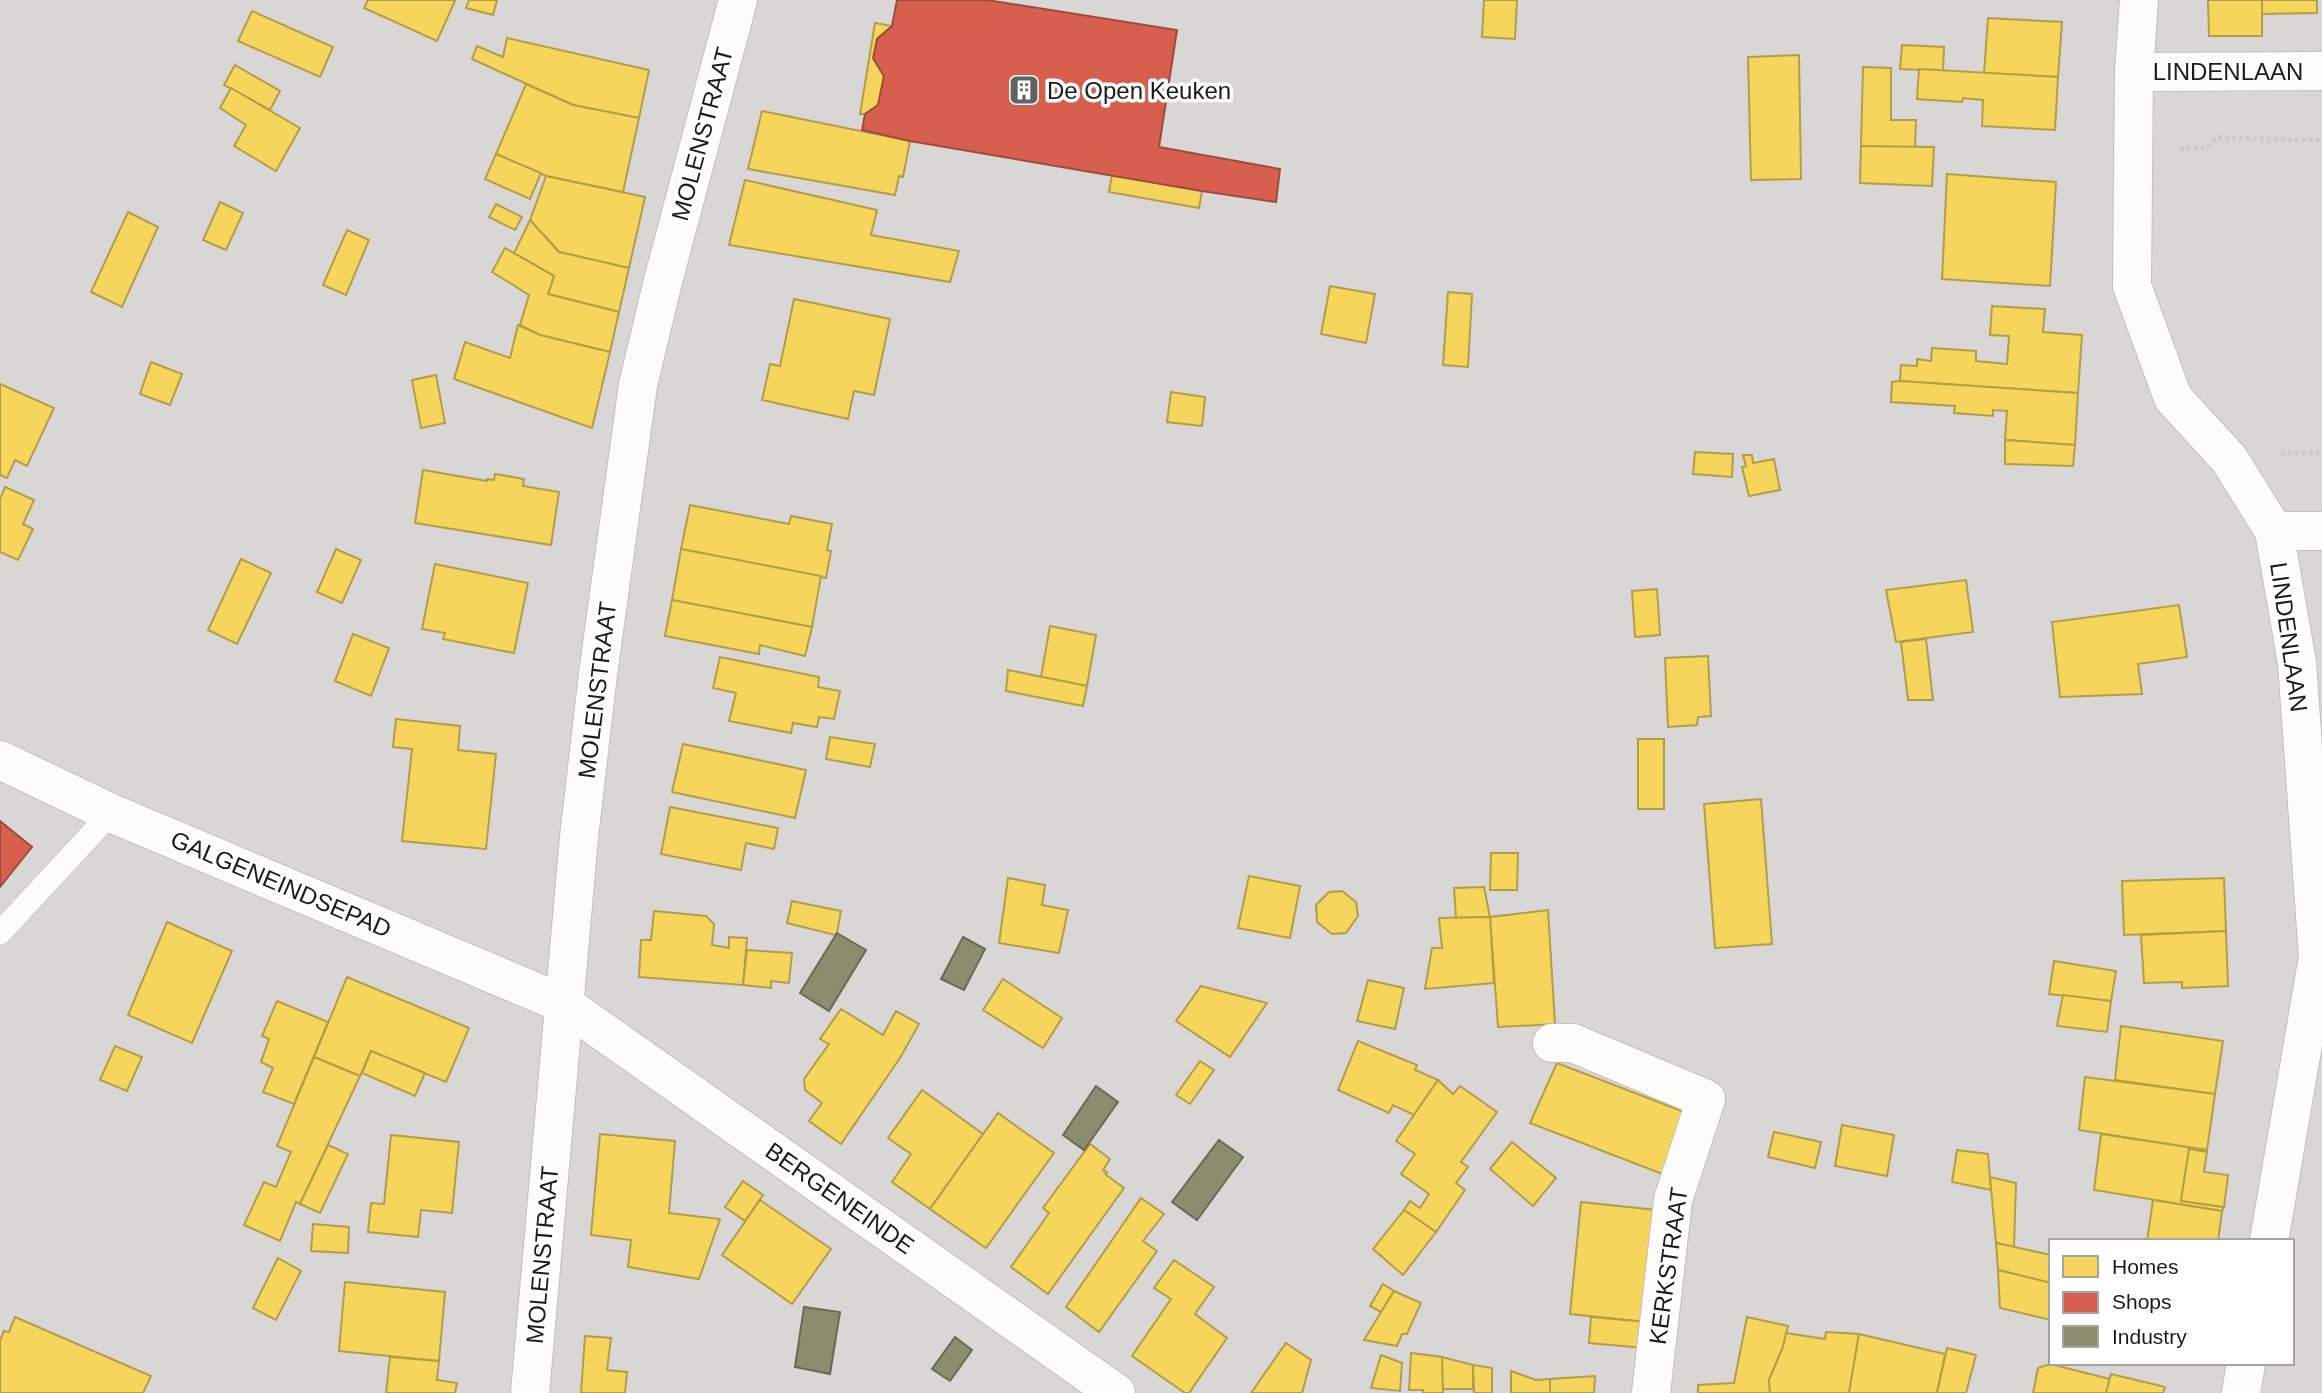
<svg xmlns="http://www.w3.org/2000/svg" width="2322" height="1393" viewBox="0 0 2322 1393" font-family="Arial,sans-serif">
  <style>
    .residential { fill: #d8d7d5; fill-rule: evenodd }
    .homes { fill: #f6d55c; stroke: #b49d48; stroke-width: 2 }
    .shops { fill: #d6604d; stroke: #9e4b3e; stroke-width: 2 }
    .industry { fill: #8c8c6e; stroke: #6a6a55; stroke-width: 2 }
    .lines { fill: none; stroke-linecap: round; stroke-linejoin: round }
    .lane-casing { stroke: #c0c0be; stroke-width: 24 }
    .street-casing { stroke: #c0c0be; stroke-width: 40 }
    .path { stroke: #cfc6c3; stroke-width: 4.5; stroke-dasharray: 3.5 3.5; stroke-linecap: butt }
    .lane { stroke: #fcfcfb; stroke-width: 23 }
    .street { stroke: #fcfcfb; stroke-width: 38 }
    .labels { text-anchor: middle; dominant-baseline: central; stroke-width: 7; stroke-linejoin: round; paint-order: stroke }
    .street-label { font-size: 24px; fill: #1b1b1b; stroke: #fff }
    .poi-label { font-size: 24px; fill: #1b1b1b; stroke: #fff; text-anchor: start }
  </style>
  <rect width="100%" height="100%" fill="#e9e8e3"/>
  <path class="residential" d="M0 0H2322V1393H0ZM2051 1241H2292V1363H2051Z"/>
  <g class="homes">
    <path d="M368 0H452L455 1 437 41 364 8Z"/>
    <path d="M469 0H497L493 15 466 8Z"/>
    <path d="M1484 0H1517L1515 39 1482 37Z"/>
    <path d="M2208 0H2262V36H2209Z"/>
    <path d="M2262 0H2317V13L2262 14Z"/>
    <path d="M252 11 333 47 320 77 238 41Z"/>
    <path d="M1988 18 2062 22 2058 77 1984 73Z"/>
    <path d="M875 23 892 26 877 39 874 60 884 76 878 105 865 114H860Z"/>
    <path d="M507 38 649 70 639 118 573 105 472 59 477 46 503 57Z"/>
    <path d="M1902 45 1944 47 1943 71 1900 69Z"/>
    <path d="M1799 55 1801 179 1751 180 1748 57Z"/>
    <path d="M235 65 280 91 270 110 224 85Z"/>
    <path d="M1863 67 1891 68V120H1916L1915 148 1861 146Z"/>
    <path d="M1919 69 2058 77 2055 130 1982 126 1983 100 1963 98 1962 102 1917 99Z"/>
    <path d="M526 84 573 105 639 118 623 192 546 176 496 154Z"/>
    <path d="M231 88 300 128 276 171 234 146 246 125 220 108Z"/>
    <path d="M762 111 910 141 903 177 899 176 895 195 748 169Z"/>
    <path d="M1861 146 1934 147 1932 186 1860 183Z"/>
    <path d="M496 154 541 173 530 199 485 179Z"/>
    <path d="M1947 174 2056 182 2050 286 1942 279Z"/>
    <path d="M1112 175 1202 191 1199 208 1109 192Z"/>
    <path d="M546 176 645 197 629 268 559 252 530 220Z"/>
    <path d="M745 180 877 210 871 235 959 251 950 282 729 245Z"/>
    <path d="M220 202 243 213 226 250 203 240Z"/>
    <path d="M496 204 522 217 515 230 489 217Z"/>
    <path d="M128 212 158 227 122 307 91 292Z"/>
    <path d="M530 220 559 252 629 268 619 312 548 294 554 276 514 253Z"/>
    <path d="M347 230 369 240 346 295 323 285Z"/>
    <path d="M505 248 554 276 548 294 619 312 610 352 540 335 520 325 529 295 492 272Z"/>
    <path d="M1330 286 1375 294 1366 343 1321 334Z"/>
    <path d="M1448 292 1472 294 1468 367 1443 365Z"/>
    <path d="M794 299 890 319 874 395 854 391 848 419 762 400 770 364 780 366Z"/>
    <path d="M1992 306 2045 309 2043 332 2082 335 2078 393 1900 381 1901 365 1917 366V359L1931 361 1932 348 1976 351V361L2007 364 2009 336 1990 335Z"/>
    <path d="M518 325 540 335 610 352 592 428 454 379 465 342 510 358Z"/>
    <path d="M151 362 182 374 170 405 140 394Z"/>
    <path d="M436 375 445 423 421 428 412 380Z"/>
    <path d="M1900 381 2078 393 2075 445 2005 440 2007 411 1993 410V416L1954 413 1955 406 1891 402 1892 382Z"/>
    <path d="M0 384 54 408 27 466 15 460 7 478 0 475Z"/>
    <path d="M1171 392 1205 397 1202 426 1167 422Z"/>
    <path d="M2005 440 2075 445 2073 466 2005 464Z"/>
    <path d="M1695 452 1733 454 1732 477 1693 474Z"/>
    <path d="M1743 455H1752L1753 463 1774 459 1780 490 1749 496 1742 467 1746 466Z"/>
    <path d="M423 470 487 481V479L494 480 495 474 524 479 523 486 559 492 551 545 415 523Z"/>
    <path d="M5 487 34 500 23 524 33 529 18 560 0 552V499Z"/>
    <path d="M690 505 789 524 791 516 832 524 827 550 831 551 826 578 681 549Z"/>
    <path d="M336 549 361 560 342 603 317 592Z"/>
    <path d="M681 549 821 576 812 627 672 600Z"/>
    <path d="M241 559 271 573 237 644 208 630Z"/>
    <path d="M435 564 528 583 514 653 443 639 445 633 422 629Z"/>
    <path d="M1966 580 1973 632 1896 642 1886 590Z"/>
    <path d="M1657 589 1660 635 1635 637 1632 591Z"/>
    <path d="M672 600 812 627 805 656 760 645 759 654 665 636Z"/>
    <path d="M2179 605 2187 657 2138 664 2142 694 2060 697 2052 622Z"/>
    <path d="M1050 626 1096 635 1087 686 1041 677Z"/>
    <path d="M353 634 389 648 371 696 335 681Z"/>
    <path d="M1926 639 1933 700H1908L1901 642Z"/>
    <path d="M1708 656 1711 716 1698 717 1697 725 1668 727 1665 658Z"/>
    <path d="M720 657 819 677 818 687 840 691 834 719 819 717 817 727 793 723 791 733 729 721 736 693 713 688Z"/>
    <path d="M1008 670 1087 686 1083 706 1006 691Z"/>
    <path d="M396 719 460 726 458 750 496 754 486 849 402 841 412 749 393 747Z"/>
    <path d="M830 737 875 744 870 767 826 759Z"/>
    <rect x="1638" y="739" width="26" height="70"/>
    <path d="M683 744 806 770 795 818 672 792Z"/>
    <path d="M1761 799 1772 944 1715 948 1704 804Z"/>
    <path d="M670 807 778 828 774 849 746 843 741 870 661 854Z"/>
    <path d="M1491 853H1518L1517 890H1490Z"/>
    <path d="M1249 876 1300 886 1290 938 1238 928Z"/>
    <path d="M1008 878 1045 885 1042 905 1068 910 1059 953 999 943Z"/>
    <path d="M2224 878 2226 931 2124 935 2122 881Z"/>
    <path d="M1484 887 1490 917 1456 918 1454 888Z"/>
    <path d="M1342 891 1356 902 1358 916 1346 933 1332 934 1317 922 1316 905 1329 892Z"/>
    <path d="M792 901 841 911 837 933 835 935 787 923Z"/>
    <path d="M1548 910 1555 1024 1498 1027 1490 917Z"/>
    <path d="M654 911 706 916 714 924 712 945 729 948V937L747 938 743 985 639 977 641 940H651Z"/>
    <path d="M1490 917 1494 983 1425 989 1432 948H1442L1439 918Z"/>
    <path d="M167 922 232 951 192 1043 128 1015Z"/>
    <path d="M2226 931 2228 986 2182 988V982L2144 983 2141 935Z"/>
    <path d="M747 950 792 953 789 983 771 981V988L743 985Z"/>
    <path d="M2054 961 2116 971 2111 1001 2049 994Z"/>
    <path d="M347 977 469 1028 446 1082 371 1051 360 1076 314 1057Z"/>
    <path d="M1003 979 1062 1018 1043 1048 983 1010Z"/>
    <path d="M1368 980 1404 988 1395 1029 1357 1021Z"/>
    <path d="M1201 986 1267 1003 1230 1057 1176 1021Z"/>
    <path d="M2063 995 2111 1001 2107 1032 2057 1026Z"/>
    <path d="M277 1001 328 1022 294 1104 263 1092 273 1068 261 1062 269 1039 262 1036Z"/>
    <path d="M841 1009 883 1035 896 1011 919 1024 900 1058 841 1144 809 1121 822 1103 805 1090 804 1079 829 1044 820 1039Z"/>
    <path d="M2121 1026 2223 1041 2215 1094 2115 1080Z"/>
    <path d="M1358 1041 1417 1065 1415 1070 1438 1080 1414 1115 1393 1105 1389 1113 1338 1090Z"/>
    <path d="M115 1046 142 1057 127 1091 100 1080Z"/>
    <path d="M371 1051 425 1073 415 1096 362 1073Z"/>
    <path d="M314 1057 360 1076 300 1204 296 1202 280 1241 244 1225 264 1182 276 1187 291 1152 277 1146Z"/>
    <path d="M1200 1061 1214 1070 1190 1104 1176 1095Z"/>
    <path d="M1557 1063 1687 1113 1665 1175 1530 1123Z"/>
    <path d="M2085 1077 2215 1094 2207 1150 2079 1130Z"/>
    <path d="M1438 1080 1453 1094 1460 1086 1497 1112 1461 1162 1468 1167 1456 1183 1465 1190 1436 1232 1404 1210 1410 1201 1420 1208 1429 1194 1401 1174 1415 1154 1396 1141Z"/>
    <path d="M922 1090 983 1134 930 1209 892 1182 911 1154 888 1138Z"/>
    <path d="M998 1113 1054 1153 986 1248 930 1209Z"/>
    <path d="M1842 1125 1894 1135 1887 1176 1835 1166Z"/>
    <path d="M1774 1132 1821 1142 1815 1168 1768 1157Z"/>
    <path d="M600 1134 675 1141 669 1213 720 1219 699 1279 628 1267 631 1240 591 1235Z"/>
    <path d="M2101 1134 2207 1150V1152L2189 1149 2181 1201 2224 1207 2222 1211 2094 1190Z"/>
    <path d="M391 1135 459 1142 452 1213 421 1210 418 1237 368 1232 371 1203 384 1204Z"/>
    <path d="M1512 1142 1556 1178 1533 1206 1490 1169Z"/>
    <path d="M1090 1144 1110 1159 1103 1170 1107 1172 1105 1174 1124 1188 1048 1294 1011 1267 1049 1213 1043 1208Z"/>
    <path d="M328 1145 348 1154 320 1213 300 1204Z"/>
    <path d="M2189 1149 2207 1152 2204 1172 2228 1175 2224 1207 2181 1201Z"/>
    <path d="M1957 1150 1988 1154 1991 1190 1952 1182Z"/>
    <path d="M1990 1177 2016 1183 2014 1247 1996 1243Z"/>
    <path d="M743 1181 763 1195 745 1221 725 1207Z"/>
    <path d="M1141 1198 1164 1214 1143 1241 1157 1251 1099 1332 1066 1307Z"/>
    <path d="M760 1200 831 1249 792 1304 722 1255Z"/>
    <path d="M2153 1200 2222 1211 2218 1241H2147Z"/>
    <path d="M1581 1202 1656 1210 1647 1322 1570 1314Z"/>
    <path d="M1404 1210 1436 1232 1403 1275 1373 1249Z"/>
    <path d="M313 1224 349 1227 348 1253 311 1251Z"/>
    <path d="M1996 1243 2051 1255V1283L1998 1270Z"/>
    <path d="M278 1258 301 1271 276 1320 253 1308Z"/>
    <path d="M1174 1260 1214 1287 1195 1314 1227 1338 1189 1393H1185L1132 1356 1171 1299 1154 1288Z"/>
    <path d="M1998 1270 2051 1283V1320L2000 1308Z"/>
    <path d="M345 1282 445 1292 439 1361 339 1351Z"/>
    <path d="M1383 1284 1394 1291 1381 1312 1370 1306Z"/>
    <path d="M1394 1291 1421 1303 1407 1334H1402L1397 1346 1364 1340Z"/>
    <path d="M15 1317 151 1376 143 1393H0V1341L4 1331 9 1332Z"/>
    <path d="M1591 1317 1647 1322 1644 1348 1589 1343Z"/>
    <path d="M1747 1317 1788 1326 1783 1347 1769 1380 1770 1393H1698V1385L1734 1383Z"/>
    <path d="M1826 1332 1859 1334 1849 1393H1770L1769 1380 1783 1347 1786 1333 1825 1339Z"/>
    <path d="M1859 1334 1945 1354 1937 1393H1849Z"/>
    <path d="M585 1336 611 1338 607 1370 627 1372 625 1393H581Z"/>
    <path d="M1286 1343 1311 1360 1302 1393H1251Z"/>
    <path d="M1947 1348 1976 1355 1966 1393H1937Z"/>
    <path d="M1411 1353 1442 1357 1443 1393H1423V1390H1409Z"/>
    <path d="M1381 1355 1402 1363 1400 1391 1371 1388Z"/>
    <path d="M390 1357 439 1361 437 1380 457 1383 455 1393H386Z"/>
    <path d="M1442 1357 1473 1365V1389H1443Z"/>
    <path d="M2050 1364 2110 1379 2106 1393H2033L2038 1368Z"/>
    <path d="M1473 1365 1492 1368V1393H1474Z"/>
    <path d="M1511 1371 1536 1380 1550 1379V1393H1511Z"/>
    <path d="M2111 1374 2165 1387 2163 1393H2106Z"/>
    <path d="M1595 1376 1594 1393H1550V1379Z"/>
  </g>
  <g class="shops">
    <path d="M897 0H987L1177 30 1159 147 1280 169 1276 202 1202 191 910 141 862 130 865 114 878 105 884 76 873 58 877 39 892 26Z"/>
    <path d="M0 821 32 847 0 887Z"/>
  </g>
  <g class="industry">
    <path d="M837 933 866 950 829 1011 800 993Z"/>
    <path d="M963 937 985 949 964 990 941 979Z"/>
    <path d="M1096 1086 1118 1102 1084 1150 1063 1135Z"/>
    <path d="M1219 1140 1243 1157 1197 1220 1172 1202Z"/>
    <path d="M804 1307 840 1312 830 1374 795 1367Z"/>
    <path d="M955 1337 972 1350 950 1381 932 1369Z"/>
  </g>
  <g class="lines">
    <g class="lane-casing">
      <path id="lane" d="M0 933 111 813"/>
    </g>
    <g class="street-casing">
      <g id="street">
        <path d="M2139 0 2134 72 2132 286 2173 398 2229 459 2274 531 2297 663 2318 957 2269 1241"/>
        <path d="M2134 72 2322 71"/>
        <path d="M2274 531H2322"/>
        <path d="M0 760 111 813 564 1004 1116 1393"/>
        <path d="M1552 1043H1573L1706 1099 1673 1200 1651 1393"/>
        <path d="M530 1393 579 837 598 674 638 385 663 281 738 0"/>
        <path d="M2241 1393 2246 1363"/>
      </g>
    </g>
    <g class="path">
      <path d="M2180 149 2206 148 2217 138 2322 140"/>
      <path d="M2281 453H2322"/>
    </g>
    <use href="#lane" class="lane"/>
    <use href="#street" class="street"/>
  </g>
  <defs>
    <g id="building-square" transform="scale(1.575)"><rect x="-9" y="-9" width="18" height="18" rx="4" fill="#636361" stroke="#fff"/><path d="M-4-6H4V6H1V3H-1V6H-4ZM-2.5-4.3h1.7v1.8h-1.7ZM.8-4.3h1.7v1.8H.8ZM-2.5-1h1.7V.8h-1.7ZM.8-1h1.7V.8H.8Z" fill="#fff"/></g>
  </defs>
  <g fill-rule="evenodd">
    <use href="#building-square" x="1024" y="90"/>
  </g>
  <g class="labels">
    <g class="street-label">
      <text x="2228" y="71">LINDENLAAN</text>
      <text transform="translate(702 134) rotate(-75)">MOLENSTRAAT</text>
      <text transform="translate(2289 637) rotate(82)">LINDENLAAN</text>
      <text transform="translate(597 690) rotate(-83)">MOLENSTRAAT</text>
      <text transform="translate(281 884) rotate(23)">GALGENEINDSEPAD</text>
      <text transform="translate(840 1198) rotate(35)">BERGENEINDE</text>
      <text transform="translate(542 1255) rotate(-85)">MOLENSTRAAT</text>
      <text transform="translate(1668 1266) rotate(-82)">KERKSTRAAT</text>
    </g>
    <g class="poi-label">
      <text x="1047" y="90">De Open Keuken</text>
    </g>
  </g>
  <rect x="2049" y="1239" width="245" height="126" fill="#ffffff" stroke="#a4a4a4" stroke-width="2"/>
  <rect x="2063" y="1256" width="35" height="21" fill="#f6d55c" stroke="#a4a4a4" stroke-width="2"/>
  <text x="2112" y="1274" font-size="21" fill="#1b1b1b">Homes</text>
  <rect x="2063" y="1292" width="35" height="21" fill="#d6604d" stroke="#a4a4a4" stroke-width="2"/>
  <text x="2112" y="1309" font-size="21" fill="#1b1b1b">Shops</text>
  <rect x="2063" y="1326" width="35" height="21" fill="#8c8c6e" stroke="#a4a4a4" stroke-width="2"/>
  <text x="2112" y="1344" font-size="21" fill="#1b1b1b">Industry</text>
</svg>
